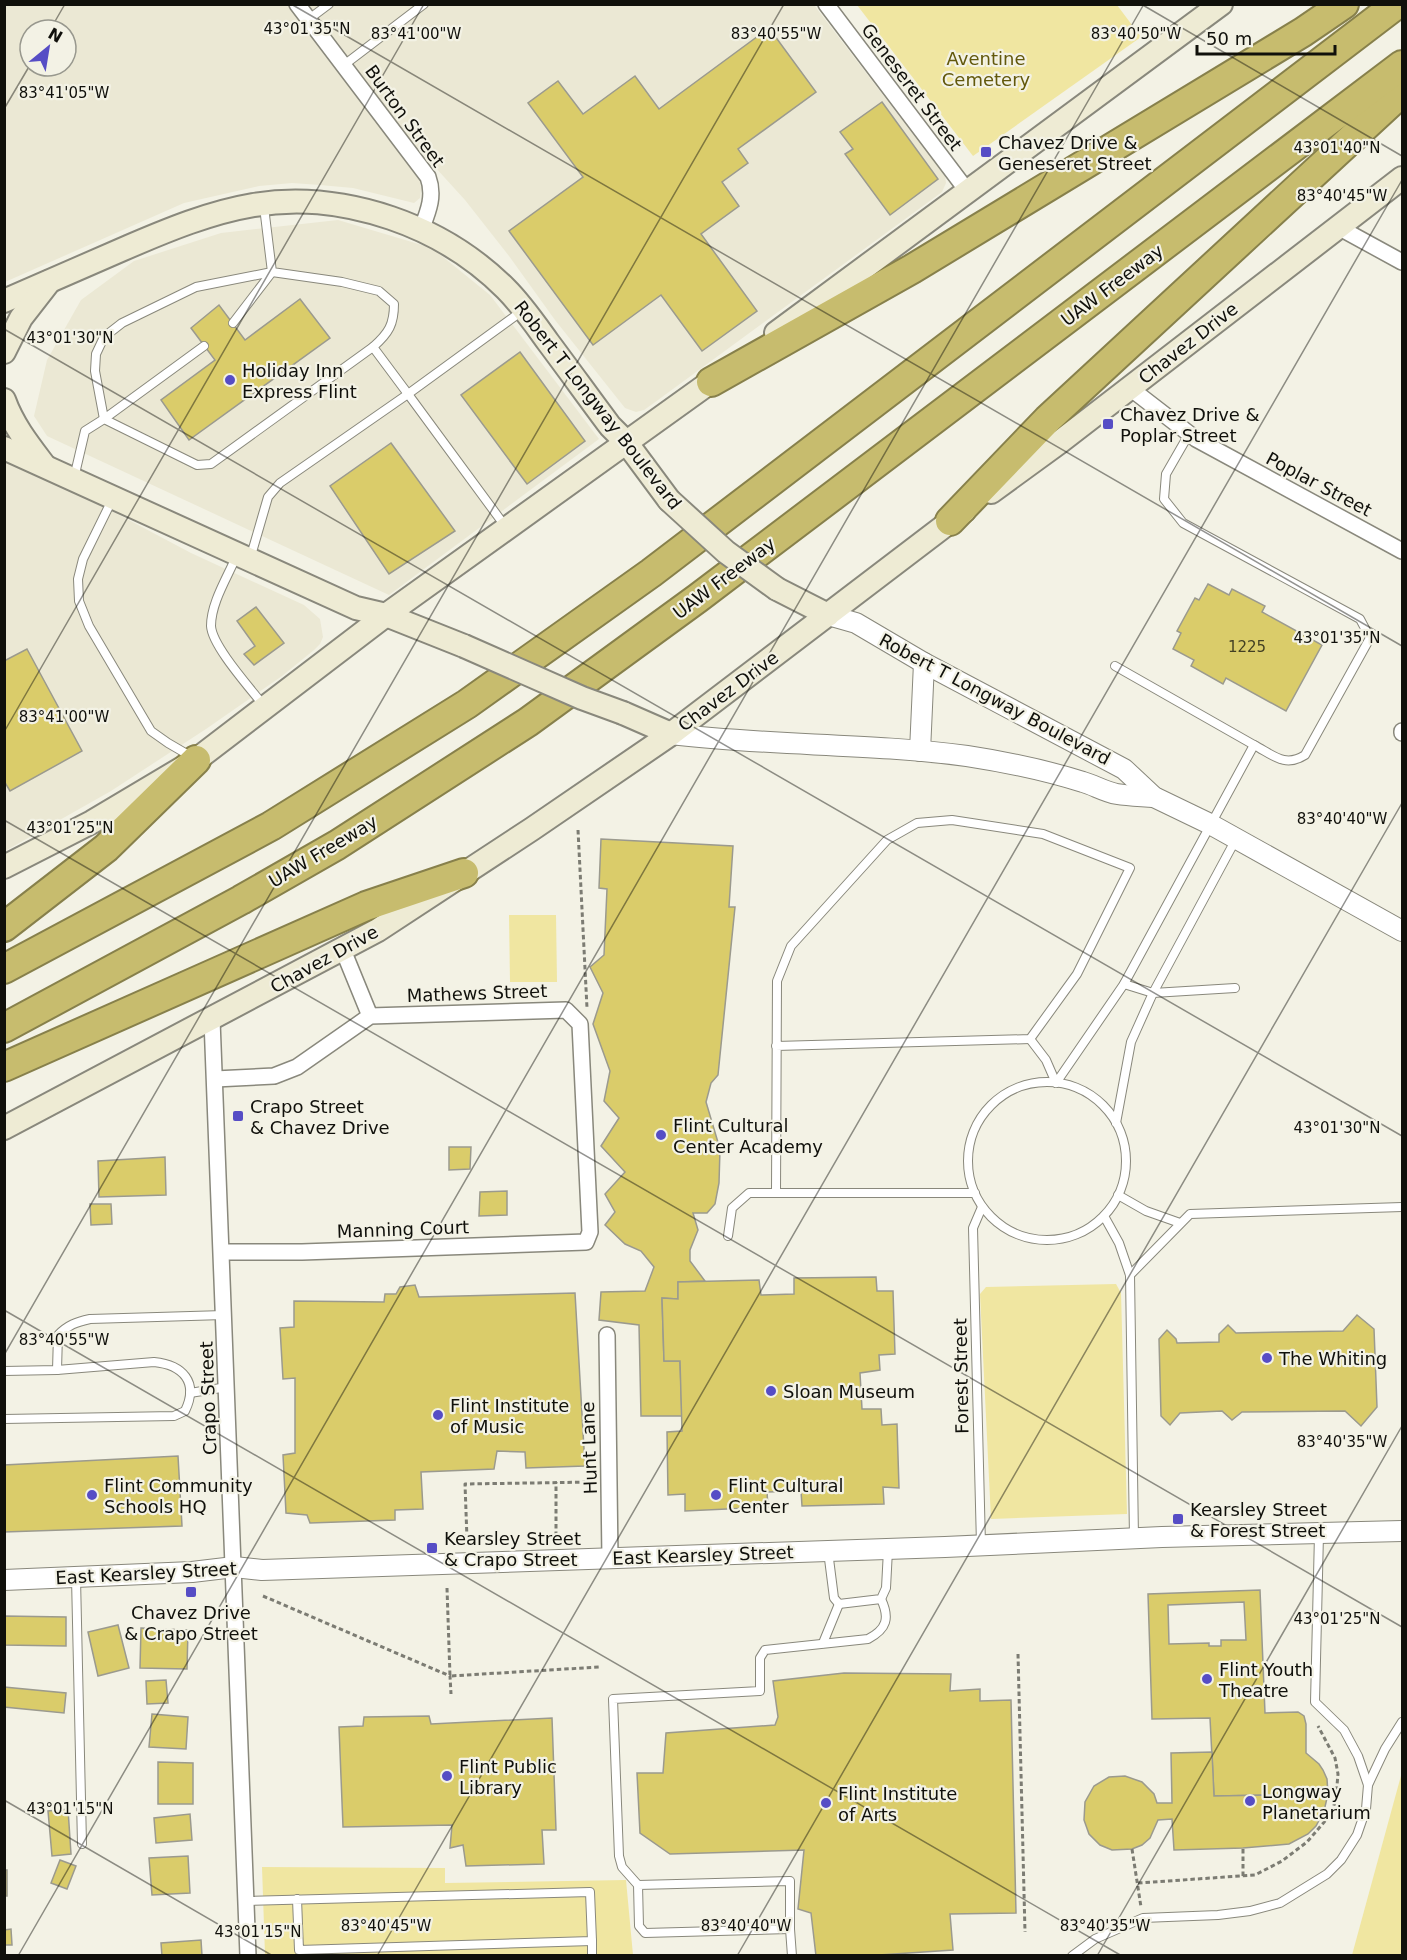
<svg xmlns="http://www.w3.org/2000/svg" width="1407" height="1960" viewBox="0 0 1407 1960" font-family="'DejaVu Sans',sans-serif">
  <style>
    .built { fill: #ebe8d4; fill-rule: evenodd }
    .green { fill: #f0e6a1 }
    .building { fill: #dacc6a; stroke: #9b9a8e; stroke-width: 1.5; fill-rule: evenodd }
    .lines { fill: none; stroke-linecap: round; stroke-linejoin: round }
    .service-casing { stroke: #89887c; stroke-width: 10 }
    .minor-casing { stroke: #89887c; stroke-width: 18 }
    .tertiary-casing { stroke: #89887c; stroke-width: 22 }
    .secondary-casing { stroke: #89887c; stroke-width: 26 }
    .motorway-casing { stroke: #87804b; stroke-width: 32 }
    .path { stroke: #7c7c73; stroke-width: 3; stroke-dasharray: 4.5 3; stroke-linecap: butt }
    .service { stroke: #fff; stroke-width: 8 }
    .minor { stroke: #fff; stroke-width: 15 }
    .tertiary { stroke: #fff; stroke-width: 20 }
    .secondary { stroke: #eeebd4; stroke-width: 22 }
    .motorway { stroke: #c7bc6e; stroke-width: 28 }
    .secondary-bridge-casing { stroke: #89887c; stroke-width: 26; stroke-linecap: butt }
    .secondary-bridge { stroke: #eeebd4; stroke-width: 22 }
    .ticks { fill: none; stroke: #10100b; stroke-width: 1.5; stroke-opacity: 0.45 }
    .poi-dot { fill: #564dc5; stroke: #f3f2e5; stroke-width: 2 }
    .labels { text-anchor: middle; dominant-baseline: central; stroke-width: 4.5; stroke-linejoin: round; paint-order: stroke }
    .number-label { font-size: 15px; fill: #423f23 }
    .park-label { font-size: 18px; fill: #62580b; stroke: #f3f2e5 }
    .street-label { font-size: 18px; fill: #10100b; stroke: #f3f2e5 }
    .poi-label { font-size: 18px; fill: #10100b; stroke: #f3f2e5; text-anchor: start }
    .ticks-label { font-size: 15px; text-anchor: middle; fill: #10100b; stroke: #f3f2e5; stroke-width: 4.5; stroke-linejoin: round; paint-order: stroke }
  </style>
  <rect width="100%" height="100%" fill="#f3f2e5"/>
  <g class="built">
    <path d="M4 5H814L945 176 946 183 942 192 658 400 644 410 636 412 625 408 555 320 509 256 465 200 414 144 400 154 420 181 421 189 420 198 414 203 353 188 320 185 292 183 259 186 184 203 5 282ZM30 30H66V66H30Z"/>
    <path d="M338 220 432 248 490 295 599 439 389 595 47 436 34 416 47 360 81 300 134 261 221 233Z"/>
    <path d="M5 459 74 491 191 553 304 605 320 619 323 637 320 644 314 650 282 676 206 729 111 791 5 851Z"/>
  </g>
  <g class="green">
    <path d="M857 5H1117L1141 37 973 156Z"/>
    <path d="M509 915H556L557 982H510Z"/>
    <path d="M1116 1284 1121 1293 1127 1514 991 1519 980 1294 986 1287Z"/>
    <path d="M1402 1772V1955H1352Z"/>
    <path d="M262 1867 445 1868V1883L626 1880 633 1955H265Z"/>
  </g>
  <g class="building">
    <path d="M769 28 816 92 738 149 748 163 722 182 739 206 701 234 757 311 702 351 661 295 593 345 509 231 583 177 528 103 558 81 583 114 635 76 659 109Z"/>
    <path d="M882 102 938 179 890 215 845 154 853 149 840 132Z"/>
    <path d="M300 299 330 338 189 440 161 400 215 360 191 328 219 305 245 340Z"/>
    <path d="M520 352 585 441 527 484 461 395Z"/>
    <path d="M391 443 455 531 389 574 330 486Z"/>
    <path d="M1208 584 1229 595 1232 589 1265 606 1262 612 1322 645 1286 711 1226 678 1223 684 1191 666 1194 660 1173 649 1181 633 1177 631 1195 598 1199 600Z"/>
    <path d="M256 607 284 643 254 665 244 654 255 646 237 621Z"/>
    <path d="M27 649 82 751 10 791 4 781V661Z"/>
    <path d="M601 839 733 846 729 907H735L718 1075 711 1083 706 1102 720 1149 719 1183 715 1204 707 1213H693L698 1230 690 1250V1261L705 1281 678 1282V1299L662 1298 664 1361H680L682 1416H641L639 1325 599 1320 601 1292 645 1291 654 1267 641 1251 625 1244 605 1225 615 1212 605 1194 625 1172 601 1146 619 1118 604 1101 610 1071 593 1024 603 993 590 967 604 955 607 889 599 888Z"/>
    <path d="M449 1147H471L470 1169 449 1170Z"/>
    <path d="M165 1157 166 1195 99 1197 98 1161Z"/>
    <path d="M507 1191V1215L479 1216 480 1192Z"/>
    <path d="M90 1204H111L112 1224 91 1225Z"/>
    <path d="M876 1277 877 1291H893L895 1354 879 1355 880 1370 860 1373 862 1409H881L882 1425 897 1424 899 1488 883 1487 884 1504 802 1506 801 1491 767 1492 768 1507 685 1511V1494L668 1495 667 1432 682 1431 680 1361H664L662 1298 678 1299V1282L759 1280 761 1295 794 1294V1278Z"/>
    <path d="M415 1285 419 1297 575 1293 585 1466 526 1468 525 1452 497 1451 494 1469 421 1472 423 1509 395 1510V1520L310 1523 307 1515 286 1513 283 1455 295 1453V1378L283 1379 280 1328 294 1327V1301L384 1302 385 1294H396L400 1287Z"/>
    <path d="M1357 1315 1374 1329 1377 1407 1361 1426 1345 1411 1242 1412 1232 1420 1222 1411 1180 1413 1170 1425 1161 1416 1159 1339 1167 1330 1176 1339 1177 1343 1219 1342V1334L1228 1325 1236 1333 1343 1331Z"/>
    <path d="M178 1456 182 1526 4 1532V1465Z"/>
    <path d="M1260 1590 1265 1713 1298 1712 1304 1716 1306 1724V1753L1319 1764 1323 1770 1327 1779 1328 1794 1214 1796 1210 1718 1152 1719 1148 1594ZM1244 1602 1246 1640H1221V1646H1209V1643L1169 1644 1168 1605Z"/>
    <path d="M4 1616 66 1617V1646L4 1645Z"/>
    <path d="M118 1625 129 1668 98 1676 88 1632Z"/>
    <path d="M141 1628 188 1630 187 1669 140 1668Z"/>
    <path d="M844 1673 951 1674 950 1691 980 1689V1701L1011 1700 1016 1913 950 1914 953 1950 864 1956H816L811 1913 798 1909 804 1850 670 1854 640 1833 637 1773H663L666 1733 775 1725 778 1717 773 1681Z"/>
    <path d="M166 1680 168 1703 147 1704 146 1681Z"/>
    <path d="M4 1687 66 1693 64 1713 4 1707Z"/>
    <path d="M152 1714 188 1717 186 1749 149 1747Z"/>
    <path d="M429 1716 431 1724 552 1718 556 1830H542L544 1864 466 1866 463 1845 450 1848 452 1825 343 1827 339 1727 363 1726 364 1717Z"/>
    <path d="M1212 1752 1214 1796 1328 1794 1324 1811 1316 1826 1308 1834 1289 1844 1243 1848 1174 1850 1172 1819 1158 1820 1150 1838 1142 1845 1132 1849 1112 1850 1100 1845 1089 1834 1084 1820 1085 1802 1094 1786 1109 1777 1125 1776 1142 1782 1154 1794 1157 1803H1172L1171 1753Z"/>
    <path d="M158 1762 193 1763V1804H158Z"/>
    <path d="M68 1809 71 1854 52 1856 48 1811Z"/>
    <path d="M190 1814 192 1840 156 1843 154 1818Z"/>
    <path d="M188 1856 190 1893 152 1895 149 1858Z"/>
    <path d="M60 1860 76 1866 67 1889 51 1883Z"/>
    <rect x="4" y="1870" width="3" height="26"/>
    <path d="M11 1929 12 1945H4V1930Z"/>
    <path d="M201 1940 202 1956H162L161 1943Z"/>
  </g>
  <g class="lines">
    <g class="service-casing">
      <g id="service">
        <path d="M309 19 329 4"/>
        <path d="M344 65 424 4"/>
        <path d="M264 207 272 272 342 282 379 291 394 304C394 324 389 333 373 347L408 394 522 311"/>
        <path d="M233 323 272 272"/>
        <path d="M204 346 104 419 95 371 96 354 104 337 122 323 196 287 272 272"/>
        <path d="M74 478 85 431 104 419 197 465 211 464 373 347"/>
        <path d="M112 500 83 559 78 579 79 601 89 626 151 731 168 743 192 757"/>
        <path d="M236 557C227 578 211 603 211 626 212 646 251 689 264 706"/>
        <path d="M250 559 268 497 280 483 408 394 505 526"/>
        <path d="M1115 666 1254 745"/>
        <path d="M1124 984 1153 993 1235 988"/>
        <path d="M1030 1039 1046 1060 1056 1083"/>
        <path d="M776 1046 1030 1039 1077 974 1130 868 1043 834 952 820 917 823 887 840 791 946 777 981 776 1193"/>
        <circle cx="1047" cy="1161" r="79"/>
        <path d="M1056 1083 1124 984 1254 745C1273 755 1285 768 1305 755L1370 638 1360 619 1183 523 1164 499 1166 474 1189 434"/>
        <path d="M1116 1123 1131 1042 1153 993 1236 839"/>
        <path d="M1118 1195 1146 1211 1180 1223"/>
        <path d="M1104 1216 1119 1243 1130 1275 1134 1538"/>
        <path d="M728 1236 732 1208 749 1193H975"/>
        <path d="M1130 1275 1190 1214 1402 1207"/>
        <path d="M57 1370 58 1335C68 1325 76 1322 90 1319L224 1315"/>
        <path d="M4 1371 57 1370 154 1362C183 1365 199 1382 185 1411L174 1416 4 1419"/>
        <path d="M190 1393 227 1387"/>
        <path d="M981 1545 973 1228 982 1207"/>
        <path d="M828 1551 834 1598 839 1604 881 1599 886 1588 888 1550"/>
        <path d="M76 1578 82 1844"/>
        <path d="M823 1643 839 1604"/>
        <path d="M1368 1785 1385 1749 1402 1722"/>
        <path d="M638 1885 639 1926 645 1933 790 1929V1881L638 1885 622 1867 619 1856 613 1699 760 1691V1658L765 1650 868 1639C887 1629 890 1618 881 1599"/>
        <path d="M246 1901 590 1892 592 1941 299 1950 297 1899"/>
        <path d="M790 1929 792 1956"/>
        <path d="M592 1941V1956"/>
        <path d="M1072 1956 1095 1939 1143 1918 1218 1915 1250 1911 1280 1903 1327 1874 1341 1860 1357 1835 1366 1809 1368 1785 1358 1756 1344 1730 1315 1702 1319 1534"/>
      </g>
    </g>
    <g class="minor-casing">
      <g id="minor">
        <path d="M297 4 428 177C435 196 428 212 421 230"/>
        <path d="M826 4 968 192"/>
        <path d="M1338 227 1402 262"/>
        <path d="M1130 388 1196 439 1402 551"/>
        <path d="M1402 733V731"/>
        <path d="M343 950 370 1016"/>
        <path d="M212 1020 248 1956"/>
        <path d="M215 1079 274 1076 297 1067 370 1016 566 1010 580 1024 590 1232 586 1242 302 1252H222"/>
        <path d="M607 1335 610 1559"/>
      </g>
    </g>
    <g class="tertiary-casing">
      <g id="tertiary">
        <path d="M828 615 856 623 924 663 1124 769 1154 797 1210 824 1402 931"/>
        <path d="M671 734C769 746 869 743 967 756 1006 762 1045 770 1083 782 1094 785 1105 792 1117 794 1129 796 1141 796 1154 797"/>
        <path d="M920 751 924 663"/>
        <path d="M4 1580 192 1572 234 1567 262 1570 945 1547 1162 1537 1402 1531"/>
      </g>
    </g>
    <g class="secondary-casing">
      <g id="secondary">
        <path d="M4 301C43 284 82 267 121 250 218 208 286 183 391 218 435 233 474 257 506 289 522 305 535 324 548 342 569 370 589 398 610 426L626 442 669 500"/>
        <path d="M776 333 1221 4"/>
        <path d="M4 352 21 318 49 282"/>
        <path d="M4 400C13 425 28 444 44 465"/>
        <path d="M4 448 356 608 386 615 464 646"/>
        <path d="M991 492 1061 441 1402 178"/>
        <path d="M777 589 828 615"/>
        <path d="M623 713 671 734"/>
        <path d="M4 867 92 822 196 760 386 615 723 373"/>
        <path d="M4 1128 378 930 532 829 671 734 964 511"/>
      </g>
    </g>
    <g class="motorway-casing">
      <g id="motorway">
        <path d="M711 382 912 269 1303 32 1344 4"/>
        <path d="M950 521 1048 419 1402 92"/>
        <path d="M4 927 106 848 196 760"/>
        <path d="M4 969 271 826 467 704 651 573 1397 4"/>
        <path d="M4 1028 241 900 337 845 528 722 698 598 1402 65"/>
        <path d="M4 1067 366 906 464 873"/>
      </g>
    </g>
    <g class="path">
      <path d="M578 830 587 1008"/>
      <path d="M556 1536V1482"/>
      <path d="M467 1539 465 1484 595 1482"/>
      <path d="M447 1588 450 1676 599 1667"/>
      <path d="M263 1596 450 1676 451 1694"/>
      <path d="M1018 1654 1025 1932"/>
      <path d="M1132 1849 1141 1907"/>
      <path d="M1243 1876V1848"/>
      <path d="M1138 1883 1255 1875 1282 1861 1307 1842 1332 1813 1336 1797 1338 1774 1335 1758 1318 1726"/>
    </g>
    <use href="#service" class="service"/>
    <use href="#minor" class="minor"/>
    <use href="#tertiary" class="tertiary"/>
    <use href="#secondary" class="secondary"/>
    <use href="#motorway" class="motorway"/>
    <g class="secondary-bridge-casing">
      <g id="secondary-bridge">
        <path d="M669 500 726 552 777 589"/>
        <path d="M464 646 582 698 623 713"/>
      </g>
    </g>
    <use href="#secondary-bridge" class="secondary-bridge"/>
  </g>
  <path class="ticks" d="M291 4 1402 646M1141 4 1402 156M50 30 65 4M4 109 30 65M4 329 1402 1136M4 732 424 4M4 820 1402 1627M4 1310 1122 1956M4 1355 784 4M4 1800 273 1956M18 1956 1144 4M377 1956 1402 180M737 1956 1402 803M1097 1956 1402 1426"/>
  <g class="poi-dot">
    <rect x="980" y="146" width="12" height="12" rx="3"/>
    <circle cx="230" cy="380" r="6"/>
    <rect x="1102" y="418" width="12" height="12" rx="3"/>
    <rect x="232" y="1110" width="12" height="12" rx="3"/>
    <circle cx="661" cy="1135" r="6"/>
    <circle cx="1267" cy="1358" r="6"/>
    <circle cx="771" cy="1391" r="6"/>
    <circle cx="438" cy="1415" r="6"/>
    <circle cx="92" cy="1495" r="6"/>
    <circle cx="716" cy="1495" r="6"/>
    <rect x="1172" y="1513" width="12" height="12" rx="3"/>
    <rect x="426" y="1542" width="12" height="12" rx="3"/>
    <rect x="185" y="1586" width="12" height="12" rx="3"/>
    <circle cx="1207" cy="1679" r="6"/>
    <circle cx="447" cy="1776" r="6"/>
    <circle cx="1250" cy="1801" r="6"/>
    <circle cx="826" cy="1803" r="6"/>
  </g>
  <g class="labels">
    <g class="number-label">
      <text x="1247" y="647">1225</text>
    </g>
    <g class="park-label">
      <text x="986" y="58">Aventine<tspan x="986" dy="21">Cemetery</tspan></text>
    </g>
    <g class="street-label">
      <text transform="translate(912 87) rotate(53)">Geneseret Street</text>
      <text transform="translate(405 116) rotate(54)">Burton Street</text>
      <text transform="translate(1112 285) rotate(-37)">UAW Freeway</text>
      <text transform="translate(1188 343) rotate(-38)">Chavez Drive</text>
      <text transform="translate(598 405) rotate(52)">Robert T Longway Boulevard</text>
      <text transform="translate(1319 484) rotate(28)">Poplar Street</text>
      <text transform="translate(724 578) rotate(-37)">UAW Freeway</text>
      <text transform="translate(728 691) rotate(-37)">Chavez Drive</text>
      <text transform="translate(995 699) rotate(28)">Robert T Longway Boulevard</text>
      <text transform="translate(323 851) rotate(-31)">UAW Freeway</text>
      <text transform="translate(324 959) rotate(-29)">Chavez Drive</text>
      <text transform="translate(477 993) rotate(-2)">Mathews Street</text>
      <text transform="translate(403 1229) rotate(-2)">Manning Court</text>
      <text transform="translate(961 1376) rotate(-91)">Forest Street</text>
      <text transform="translate(208 1398) rotate(-92)">Crapo Street</text>
      <text transform="translate(589 1448) rotate(-92)">Hunt Lane</text>
      <text transform="translate(703 1555) rotate(-2)">East Kearsley Street</text>
      <text transform="translate(146 1573) rotate(-3)">East Kearsley Street</text>
    </g>
    <g class="poi-label">
      <text x="998" y="142">Chavez Drive &amp;<tspan x="998" dy="21">Geneseret Street</tspan></text>
      <text x="242" y="370">Holiday Inn<tspan x="242" dy="21">Express Flint</tspan></text>
      <text x="1120" y="414">Chavez Drive &amp;<tspan x="1120" dy="21">Poplar Street</tspan></text>
      <text x="250" y="1106">Crapo Street<tspan x="250" dy="21">&amp; Chavez Drive</tspan></text>
      <text x="673" y="1125">Flint Cultural<tspan x="673" dy="21">Center Academy</tspan></text>
      <text x="1279" y="1358">The Whiting</text>
      <text x="783" y="1391">Sloan Museum</text>
      <text x="450" y="1405">Flint Institute<tspan x="450" dy="21">of Music</tspan></text>
      <text x="104" y="1485">Flint Community<tspan x="104" dy="21">Schools HQ</tspan></text>
      <text x="728" y="1485">Flint Cultural<tspan x="728" dy="21">Center</tspan></text>
      <text x="1190" y="1509">Kearsley Street<tspan x="1190" dy="21">&amp; Forest Street</tspan></text>
      <text x="444" y="1538">Kearsley Street<tspan x="444" dy="21">&amp; Crapo Street</tspan></text>
      <text x="191" y="1612" text-anchor="middle">Chavez Drive<tspan x="191" dy="21">&amp; Crapo Street</tspan></text>
      <text x="1219" y="1669">Flint Youth<tspan x="1219" dy="21">Theatre</tspan></text>
      <text x="459" y="1766">Flint Public<tspan x="459" dy="21">Library</tspan></text>
      <text x="1262" y="1791">Longway<tspan x="1262" dy="21">Planetarium</tspan></text>
      <text x="838" y="1793">Flint Institute<tspan x="838" dy="21">of Arts</tspan></text>
    </g>
  </g>
  <g class="ticks-label">
    <text x="307" y="34">43°01'35"N</text>
    <text x="776" y="39">83°40'55"W</text>
    <text x="416" y="39">83°41'00"W</text>
    <text x="1136" y="39">83°40'50"W</text>
    <text x="64" y="98">83°41'05"W</text>
    <text x="1337" y="153">43°01'40"N</text>
    <text x="1342" y="201">83°40'45"W</text>
    <text x="70" y="343">43°01'30"N</text>
    <text x="1337" y="643">43°01'35"N</text>
    <text x="64" y="722">83°41'00"W</text>
    <text x="1342" y="824">83°40'40"W</text>
    <text x="70" y="833">43°01'25"N</text>
    <text x="1337" y="1133">43°01'30"N</text>
    <text x="64" y="1345">83°40'55"W</text>
    <text x="1342" y="1447">83°40'35"W</text>
    <text x="1337" y="1624">43°01'25"N</text>
    <text x="70" y="1814">43°01'15"N</text>
    <text x="386" y="1931">83°40'45"W</text>
    <text x="746" y="1931">83°40'40"W</text>
    <text x="1105" y="1931">83°40'35"W</text>
    <text x="258" y="1937">43°01'15"N</text>
  </g>
  <rect width="1407" height="1960" fill="none" stroke="#10100b" stroke-width="12"/>
  <g transform="translate(48 48) rotate(30)"><circle r="28" fill="#f3f2e5" stroke="#98988e" stroke-width="1.5"/>
  <path d="M0-4.5L10 22L0 15L-10 22Z" fill="#564dc5"/>
  <text y="-9" font-size="16" font-weight="bold" text-anchor="middle" fill="#10100b">N</text>
  </g>
  <path d="M1197 45v9h138v-9" fill="none" stroke="#10100b" stroke-width="3"/>
  <text x="1206" y="45" font-size="18" fill="#10100b" stroke="#f3f2e5" stroke-width="4.5" paint-order="stroke">50 m</text>
</svg>
